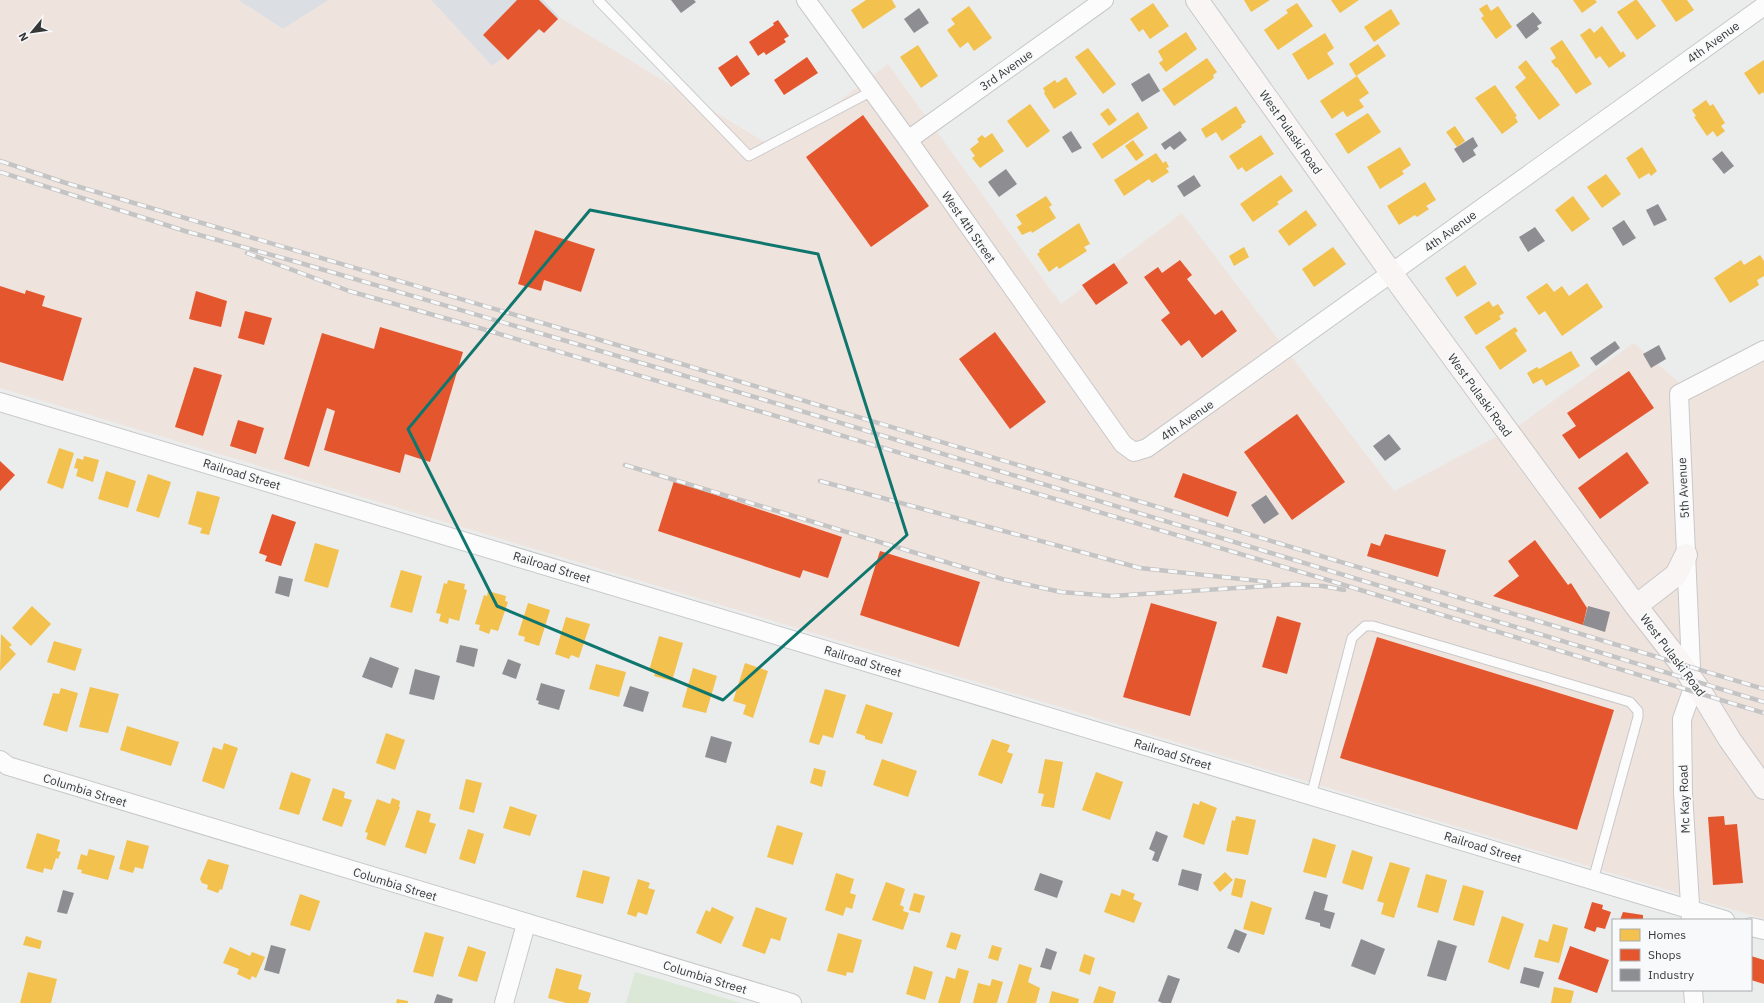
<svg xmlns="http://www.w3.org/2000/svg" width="1764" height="1003" viewBox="0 0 1764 1003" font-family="'IBM Plex Sans',sans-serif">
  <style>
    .built { fill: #dbdee3 }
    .industrial { fill: #efe3dd }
    .green { fill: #dbe8d7 }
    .homes { fill: #f2c14e }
    .shops { fill: #e4572e }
    .industry { fill: #8d8d92 }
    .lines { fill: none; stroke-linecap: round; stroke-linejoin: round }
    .service-casing { stroke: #c8c8c9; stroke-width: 11 }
    .minor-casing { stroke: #c8c8c9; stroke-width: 20 }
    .secondary-casing { stroke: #c8c8c9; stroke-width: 24 }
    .service { stroke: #fcfcfc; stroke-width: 9 }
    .minor { stroke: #fcfcfc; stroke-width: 18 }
    .secondary { stroke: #f9f5f5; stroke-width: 22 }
    .rail-casing { stroke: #c4c4c4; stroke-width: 4.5 }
    .rail { stroke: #f8f9fa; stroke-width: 3; stroke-dasharray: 9; stroke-linecap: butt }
    .marked { fill: none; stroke: #0f766e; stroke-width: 3; stroke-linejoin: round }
    .labels { text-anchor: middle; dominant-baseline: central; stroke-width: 4; stroke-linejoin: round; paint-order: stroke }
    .street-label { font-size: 12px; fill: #363737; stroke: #f8f9fa }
  </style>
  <rect width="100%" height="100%" fill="#ebecec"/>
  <g class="built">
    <path d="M238 0H329L283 29Z"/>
    <path d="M431 0H543L559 17 492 66Z"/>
  </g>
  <path class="industrial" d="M0 0H238L283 29 329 0H431L492 66 559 17 776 149 888 64 1061 304 1182 213 1394 491 1521 424 1634 343 1692 394 1764 359V919L0 388Z"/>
  <path class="green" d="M635 972 741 1003H626Z"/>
  <g class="homes">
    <path d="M866 0H892L896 7 863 29 851 10Z"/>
    <path d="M1244 0H1270L1251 12Z"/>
    <path d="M1331 0H1359L1340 13Z"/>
    <path d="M1573 0H1595L1597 2 1582 13Z"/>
    <path d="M1635 0H1637L1656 26 1637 40 1617 12Z"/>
    <path d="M1661 0H1687L1694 10 1676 22Z"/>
    <path d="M1153 3 1169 26 1150 39 1143 29 1139 32 1130 19Z"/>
    <path d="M1297 3 1313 26 1278 50 1264 30 1288 13 1286 10Z"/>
    <path d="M1487 4 1491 11 1498 6 1512 27 1496 39 1481 18 1484 16 1479 9Z"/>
    <path d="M969 6 992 38 974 51 968 42 960 48 947 30 955 24 951 19Z"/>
    <path d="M1391 9 1400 24 1374 42 1364 27Z"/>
    <path d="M1602 26 1621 53 1623 51 1626 56 1609 68 1600 56 1596 59 1580 35 1590 28 1594 33Z"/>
    <path d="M1186 32 1197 49 1166 72 1159 63 1163 60 1158 51Z"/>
    <path d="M1325 33 1334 48 1327 53 1334 64 1308 80 1292 54Z"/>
    <path d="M1562 40 1592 84 1576 94 1557 67 1556 68 1551 61 1556 58 1550 48Z"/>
    <path d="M1378 44 1386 56 1356 76 1349 64Z"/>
    <path d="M918 45 938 76 921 88 900 57Z"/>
    <path d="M1088 48 1116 84 1103 94 1075 57Z"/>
    <path d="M1207 58 1217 72 1213 75 1214 78 1174 106 1162 89Z"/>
    <path d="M1526 60 1560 105 1539 120 1515 87 1526 78 1518 67Z"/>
    <path d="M1764 60V94L1763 92 1759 95 1744 73Z"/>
    <path d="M1357 76 1369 93 1359 100 1364 107 1347 117 1343 111 1332 119 1320 101Z"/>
    <path d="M1066 77 1077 94 1054 109 1044 93 1045 92 1043 88 1055 80 1057 83Z"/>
    <path d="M1495 85 1517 116 1515 117 1518 122 1502 134 1475 98Z"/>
    <path d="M1706 100 1710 106 1713 104 1725 123 1721 126 1725 131 1717 137 1713 131 1707 136 1694 117 1696 116 1692 110Z"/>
    <path d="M1030 104 1050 131 1027 148 1007 121Z"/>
    <path d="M1236 106 1246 122 1241 125 1242 127 1222 141 1216 132 1206 138 1201 129Z"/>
    <path d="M1108 108 1117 120 1109 126 1100 114Z"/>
    <path d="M1138 112 1148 128 1102 159 1092 144Z"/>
    <path d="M1368 113 1381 132 1348 154 1335 134Z"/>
    <path d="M1455 126 1465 141 1457 147 1446 132Z"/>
    <path d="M992 133 1004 151 980 168 972 158 975 156 970 149 979 142 977 139 982 135 985 138Z"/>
    <path d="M1261 135 1274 154 1246 172 1242 167 1238 170 1229 156Z"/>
    <path d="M1133 140 1144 155 1136 161 1125 146Z"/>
    <path d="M1400 147 1411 165 1402 171 1404 174 1380 189 1367 167Z"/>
    <path d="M1642 147 1657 171 1651 176 1649 173 1639 179 1626 158Z"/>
    <path d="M1156 153 1163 163 1166 161 1169 167 1166 168 1169 172 1152 183 1149 179 1124 196 1114 180Z"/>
    <path d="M1606 174 1621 194 1602 208 1587 187Z"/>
    <path d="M1281 175 1293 191 1277 202 1279 204 1253 222 1240 204Z"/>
    <path d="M1425 182 1436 200 1426 206 1429 209 1417 217 1415 215 1399 225 1387 206Z"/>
    <path d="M1046 196 1052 205 1049 207 1056 218 1032 233 1031 231 1022 235 1017 227 1022 224 1016 215Z"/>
    <path d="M1573 196 1590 219 1572 232 1555 210Z"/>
    <path d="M1306 210 1317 225 1289 246 1278 231Z"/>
    <path d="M1079 223 1090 244 1084 247 1087 251 1059 269 1057 266 1049 272 1037 254 1040 252 1039 250Z"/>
    <path d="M1244 247 1249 257 1234 266 1229 256Z"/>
    <path d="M1333 247 1346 264 1314 287 1302 269Z"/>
    <path d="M1760 255 1764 261V276L1757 280 1759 285 1730 303 1714 278 1741 260 1744 265Z"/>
    <path d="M1465 265 1477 284 1457 297 1445 278Z"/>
    <path d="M1547 283 1554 292 1562 286 1569 296 1587 283 1603 307 1562 336 1545 311 1539 315 1526 297Z"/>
    <path d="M1489 301 1493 307 1498 304 1504 313 1499 316 1501 319 1476 335 1464 317Z"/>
    <path d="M1515 327 1518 331 1515 333 1527 351 1500 370 1485 347Z"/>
    <path d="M1571 351 1580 366 1546 386 1542 379 1533 384 1527 373 1537 367 1539 369Z"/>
    <path d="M59 448 74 453 63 489 47 483Z"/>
    <path d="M84 456 99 460 93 482 76 476 78 469 74 468 77 458 83 460Z"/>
    <path d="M106 471 136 481 128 508 98 499Z"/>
    <path d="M148 474 171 482 159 518 136 511Z"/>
    <path d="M197 491 220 497 209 535 200 533 202 528 188 524Z"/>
    <path d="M315 543 339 550 328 588 304 581Z"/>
    <path d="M401 570 422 576 412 613 390 607Z"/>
    <path d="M448 580 465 584 464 589 467 590 459 621 449 618 448 624 439 621 441 614 436 613 444 583 447 584Z"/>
    <path d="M488 591 506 596 505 601 508 602 498 631 491 629 489 634 479 630 480 625 475 624 484 595 487 596Z"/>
    <path d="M528 603 550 610 539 646 524 641 525 637 518 635Z"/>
    <path d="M32 606 51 624 31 646 12 628Z"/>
    <path d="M566 617 590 624 579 658 571 655 569 659 555 654Z"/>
    <path d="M1 634 12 645 9 647 16 654 0 671Z"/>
    <path d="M659 636 683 643 672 681 654 676 655 673 649 671Z"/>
    <path d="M54 641 82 649 75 671 47 662Z"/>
    <path d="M745 663 768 671 753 718 743 714 746 705 733 701Z"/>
    <path d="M596 664 626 672 619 697 589 689Z"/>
    <path d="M693 668 717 676 706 713 682 707Z"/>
    <path d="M90 687 119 694 108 733 79 727Z"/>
    <path d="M61 688 78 693 67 732 43 725 53 693 59 694Z"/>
    <path d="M825 689 846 695 833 738 823 735 819 745 809 742Z"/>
    <path d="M866 704 893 713 882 744 865 739V736L856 733Z"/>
    <path d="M127 726 179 742 171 766 120 750Z"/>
    <path d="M386 733 405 740 395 770 376 763Z"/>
    <path d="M992 739 1010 745 1007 752 1013 754 1002 784 978 775Z"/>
    <path d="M224 743 238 748 224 789 202 781 213 747 222 750Z"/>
    <path d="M882 759 917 771 908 797 873 785Z"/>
    <path d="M1045 759 1063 762 1054 808 1041 806 1044 794 1038 793Z"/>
    <path d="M814 768 826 771 822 787 810 783Z"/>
    <path d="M291 772 311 779 299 815 279 809Z"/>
    <path d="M1096 772 1123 782 1110 820 1082 810Z"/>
    <path d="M466 779 482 783 474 813 459 809Z"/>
    <path d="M333 788 345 792 344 798 352 800 342 827 322 820Z"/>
    <path d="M392 798 400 801 399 807H400L385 846 366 839 368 833 365 832 377 799 390 804Z"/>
    <path d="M1200 801 1217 808 1204 845 1183 837 1193 803 1199 805Z"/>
    <path d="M510 806 537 815 530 836 503 828Z"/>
    <path d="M417 810 431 814 429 822 436 824 426 854 405 847Z"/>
    <path d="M1236 816 1256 820 1248 855 1226 851 1232 820 1235 821Z"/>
    <path d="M777 825 803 833 793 865 767 857Z"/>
    <path d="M468 829 484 834 475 864 459 859Z"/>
    <path d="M37 833 60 840 57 851 61 852 58 859 56 858 52 870 44 868 43 873 26 868Z"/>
    <path d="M1313 838 1336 845 1326 878 1303 872Z"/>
    <path d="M127 840 149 846 143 869 135 867 133 873 119 869Z"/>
    <path d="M89 849 115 856 108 880 81 873 82 870 77 869 81 854 87 856Z"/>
    <path d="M1352 850 1373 857 1363 890 1342 883Z"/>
    <path d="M208 859 229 865 222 890 220 889 218 893 207 889 208 885 202 883 200 879Z"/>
    <path d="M1390 862 1410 868 1394 918 1381 914 1384 903 1377 901Z"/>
    <path d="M583 870 610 877 603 904 576 897Z"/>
    <path d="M1225 872 1233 880 1220 892 1213 883Z"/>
    <path d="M836 873 854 879 850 893 856 895 852 909 846 907 843 916 825 910Z"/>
    <path d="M1426 874 1447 880 1438 913 1417 907Z"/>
    <path d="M1235 878 1246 880 1242 898 1231 895Z"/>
    <path d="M638 879 650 883 648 888 655 890 647 915 638 912 636 917 627 914Z"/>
    <path d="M886 882 905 889 900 905 904 907 903 911 909 913 903 930 872 920Z"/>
    <path d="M1463 885 1484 891 1474 926 1453 920Z"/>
    <path d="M1122 889 1135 894 1133 899 1142 903 1134 923 1104 912 1111 893 1120 896Z"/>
    <path d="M914 893 925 896 920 913 909 910Z"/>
    <path d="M300 894 320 901 310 931 290 925Z"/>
    <path d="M1251 901 1272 908 1264 935 1243 929Z"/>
    <path d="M712 907 734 917 721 944 696 933 706 910 710 912Z"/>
    <path d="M756 907 787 918 780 941 771 938 765 954 742 946Z"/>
    <path d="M1502 916 1524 924 1509 970 1488 962Z"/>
    <path d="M1553 924 1568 928 1559 963 1534 957 1539 939 1548 942Z"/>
    <path d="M425 932 444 937 433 977 413 972Z"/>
    <path d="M951 932 961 935 956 950 946 947Z"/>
    <path d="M838 933 862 940 853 973 847 972 846 976 827 971Z"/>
    <path d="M26 936 42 941 40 949 23 945Z"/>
    <path d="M992 945 1002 948 998 961 988 958Z"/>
    <path d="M468 946 486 952 477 982 458 976Z"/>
    <path d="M230 947 250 956 252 952 265 957 256 978 252 976 250 980 237 974 239 969 223 963Z"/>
    <path d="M1084 954 1095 958 1090 975 1079 971Z"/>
    <path d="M1019 964 1032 968 1028 982 1040 988 1036 1003H1007Z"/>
    <path d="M914 966 933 972 925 1000 906 994Z"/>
    <path d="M556 968 582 975 578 989 591 993 588 1003H566L548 998Z"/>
    <path d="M958 968 969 971 960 1003H938L946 976 955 979Z"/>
    <path d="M28 972 57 979 51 1003H20Z"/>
    <path d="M992 979 1003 982 997 1003H973L978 983 990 986Z"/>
    <path d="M1099 986 1116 992 1113 1003H1093Z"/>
    <path d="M1554 987 1574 991 1571 1003H1551Z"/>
    <path d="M1052 991 1079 999 1078 1003H1049Z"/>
    <path d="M397 999 408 1001V1003H396Z"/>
  </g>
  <g class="shops">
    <path d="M517 0H539L558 19 544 33 539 29 508 60 483 35Z"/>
    <path d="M778 20 789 36 784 39 786 42 766 55 764 52 758 56 749 42 774 25 773 23Z"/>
    <path d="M737 55 750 74 731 87 718 68Z"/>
    <path d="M807 57 818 73 784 95 774 80Z"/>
    <path d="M863 115 929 206 871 247 806 157Z"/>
    <path d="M535 230 595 249 581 292 544 280 541 291 518 284Z"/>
    <path d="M1180 260 1192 275 1187 279 1215 315 1222 310 1237 331 1202 358 1189 340 1181 346 1161 320 1170 313 1144 277 1158 267 1162 273Z"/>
    <path d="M1114 263 1128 283 1096 305 1082 285Z"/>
    <path d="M0 286 25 294 26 290 45 296 42 306 82 318 63 381 0 362Z"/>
    <path d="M196 291 227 301 221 327 189 319Z"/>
    <path d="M245 311 272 318 264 345 238 338Z"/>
    <path d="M380 327 463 352 430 462 405 454 400 473 324 450 335 411 327 408 309 467 284 459 322 333 374 349Z"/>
    <path d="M995 332 1046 402 1010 429 959 359Z"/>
    <path d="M194 367 222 375 203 436 175 427Z"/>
    <path d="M1629 371 1654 408 1579 459 1562 435 1576 426 1567 413Z"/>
    <path d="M1297 414 1345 482 1292 520 1244 452Z"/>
    <path d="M238 420 264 428 256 454 230 446Z"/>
    <path d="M1627 452 1649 483 1600 519 1578 488Z"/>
    <path d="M0 461 15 475 0 491Z"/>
    <path d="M1183 473 1237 492 1228 517 1174 497Z"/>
    <path d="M674 481 842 537 828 578 803 570 800 578 658 531Z"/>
    <path d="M272 514 296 522 281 566 265 561 267 556 259 553Z"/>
    <path d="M1385 534 1446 550 1438 577 1367 556 1371 543 1380 546Z"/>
    <path d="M1535 540 1568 585 1571 583 1587 608 1583 625 1493 596 1519 576 1508 561Z"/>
    <path d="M880 551 980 582 959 647 860 615Z"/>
    <path d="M1151 603 1217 622 1190 716 1123 697Z"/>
    <path d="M1277 616 1301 623 1287 674 1262 667Z"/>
    <path d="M1377 637 1614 710 1577 830 1340 758Z"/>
    <path d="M1724 816 1725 825 1737 824 1743 883 1713 885 1708 817Z"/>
    <path d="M1592 902 1603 905 1602 909 1611 912 1605 929 1597 927 1595 932 1584 928Z"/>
    <path d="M1623 912 1643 915V920H1620Z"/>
    <path d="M1570 946 1609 960 1597 993 1558 979Z"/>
    <path d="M1751 956 1764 960V984L1751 980Z"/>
  </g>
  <g class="industry">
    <path d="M671 0H694L696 2 681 13Z"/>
    <path d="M919 8 929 23 914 33 904 19Z"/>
    <path d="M1533 12 1542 23 1537 26 1539 29 1526 39 1516 25Z"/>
    <path d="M1149 73 1160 91 1142 102 1131 84Z"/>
    <path d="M1071 131 1082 148 1072 153 1062 137Z"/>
    <path d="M1180 131 1187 140 1174 150 1170 146 1165 150 1161 144Z"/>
    <path d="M1473 137 1478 146 1473 150 1476 155 1463 163 1454 149Z"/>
    <path d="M1722 151 1734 166 1724 174 1712 159Z"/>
    <path d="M1006 169 1017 184 999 197 988 182Z"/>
    <path d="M1194 175 1201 186 1184 197 1177 186Z"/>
    <path d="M1658 204 1667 220 1654 226 1646 210Z"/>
    <path d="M1624 220 1636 238 1623 246 1612 228Z"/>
    <path d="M1535 227 1545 241 1528 252 1519 237Z"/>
    <path d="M1615 341 1620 348 1596 366 1590 358Z"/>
    <path d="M1659 345 1666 359 1651 368 1643 354Z"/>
    <path d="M1389 434 1401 449 1385 461 1373 446Z"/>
    <path d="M1266 495 1279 514 1264 524 1251 505Z"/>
    <path d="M279 576 293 579 289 597 275 593Z"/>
    <path d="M1588 606 1610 612 1605 632 1583 625Z"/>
    <path d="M460 645 478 649 474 667 456 662Z"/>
    <path d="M370 657 399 668 392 688 362 677Z"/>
    <path d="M508 659 521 664 516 679 502 674Z"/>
    <path d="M415 669 440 676 434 700 409 694Z"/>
    <path d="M541 683 565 690 559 710 538 704 539 701 536 700Z"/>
    <path d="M630 686 649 692 643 712 623 706Z"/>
    <path d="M711 736 732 742 726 763 705 757Z"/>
    <path d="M1156 831 1168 836 1158 862 1152 860 1155 852 1149 849Z"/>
    <path d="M1182 869 1202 874 1198 891 1178 885Z"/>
    <path d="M1040 873 1063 881 1057 898 1034 890Z"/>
    <path d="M63 890 74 893 67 914 57 912Z"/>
    <path d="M1314 891 1328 895 1324 910 1335 913 1330 929 1320 926V923L1305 919Z"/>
    <path d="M1235 929 1247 934 1239 953 1227 948Z"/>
    <path d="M1361 939 1385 949 1375 975 1351 966Z"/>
    <path d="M1438 940 1457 946 1446 981 1427 976Z"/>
    <path d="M271 945 286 949 279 974 264 970Z"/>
    <path d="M1046 948 1057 952 1051 970 1040 967Z"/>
    <path d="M1524 967 1544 972 1539 988 1520 983Z"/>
    <path d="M1168 975 1180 979 1171 1003H1162L1158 1001Z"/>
    <path d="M437 994 453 999 452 1003H434Z"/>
  </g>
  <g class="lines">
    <g class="service-casing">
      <g id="service">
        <path d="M598 0 749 156 872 91"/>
        <path d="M1311 796 1352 638 1365 626H1373L1630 702 1638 711V717L1593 880"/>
      </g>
    </g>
    <g class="minor-casing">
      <g id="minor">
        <path d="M806 0 908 140 1123 444 1134 452 1147 448 1764 6"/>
        <path d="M908 140 1104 0"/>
        <path d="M0 402 1725 920"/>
        <path d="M0 760 8 766 792 1003"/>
        <path d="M1691 920 1683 793 1682 719 1692 691 1691 667 1679 394 1764 350"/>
        <path d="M1751 927 1764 930"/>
        <path d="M1693 990 1694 1003"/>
        <path d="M504 1003 526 924"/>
      </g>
    </g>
    <g class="secondary-casing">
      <g id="secondary">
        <path d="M1197 0 1392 274 1636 606 1682 665 1702 694 1730 740 1764 788"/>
        <path d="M1636 606 1676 575 1686 555"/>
      </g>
    </g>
    <use href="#service" class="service"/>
    <use href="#minor" class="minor"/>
    <use href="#secondary" class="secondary"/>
    <g class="rail-casing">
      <g id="rail">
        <path d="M0 161 66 183 675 362 1764 689"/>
        <path d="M0 172 185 231 297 262 672 372 1764 702"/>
        <path d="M247 253 349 291 476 327 1321 578 1764 713"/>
        <path d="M625 465 1002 579 1061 592 1112 596 1298 584"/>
        <path d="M820 481 1140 568 1269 582"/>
        <path d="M1292 584 1323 586 1344 590"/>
      </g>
    </g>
    <use href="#rail" class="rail"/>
  </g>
  <path class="marked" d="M590 210 818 254 907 535 723 700 497 606 408 429Z"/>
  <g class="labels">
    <g class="street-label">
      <text transform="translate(1713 42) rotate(-36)">4th Avenue</text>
      <text transform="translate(1006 70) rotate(-35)">3rd Avenue</text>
      <text transform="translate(1291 132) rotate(55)">West Pulaski Road</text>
      <text transform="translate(969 227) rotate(55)">West 4th Street</text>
      <text transform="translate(1450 231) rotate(-36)">4th Avenue</text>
      <text transform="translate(1480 395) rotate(54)">West Pulaski Road</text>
      <text transform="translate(1187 420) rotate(-35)">4th Avenue</text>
      <text transform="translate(242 474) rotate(17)">Railroad Street</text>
      <text transform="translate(1683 488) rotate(-93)">5th Avenue</text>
      <text transform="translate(552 567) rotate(17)">Railroad Street</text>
      <text transform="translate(1673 655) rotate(53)">West Pulaski Road</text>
      <text transform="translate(863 661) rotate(17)">Railroad Street</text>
      <text transform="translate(1173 754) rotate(17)">Railroad Street</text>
      <text transform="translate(85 790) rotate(17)">Columbia Street</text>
      <text transform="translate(1684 799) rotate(-92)">Mc Kay Road</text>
      <text transform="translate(1483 847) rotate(17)">Railroad Street</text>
      <text transform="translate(395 884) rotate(17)">Columbia Street</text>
      <text transform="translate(705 977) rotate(17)">Columbia Street</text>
    </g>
  </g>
  <rect x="1612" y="919" width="140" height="72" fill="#f8f9fa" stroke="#aaabac"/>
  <rect x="1620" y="929" width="20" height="12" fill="#f2c14e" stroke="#aaabac"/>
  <text x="1648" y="939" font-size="12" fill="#363737">Homes</text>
  <rect x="1620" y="949" width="20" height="12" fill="#e4572e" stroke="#aaabac"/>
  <text x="1648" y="959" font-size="12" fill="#363737">Shops</text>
  <rect x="1620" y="969" width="20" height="12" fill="#8d8d92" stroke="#aaabac"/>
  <text x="1648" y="979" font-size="12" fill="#363737">Industry</text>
  <g transform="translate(32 32) rotate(241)" stroke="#f8f9fa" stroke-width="3" paint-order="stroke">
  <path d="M0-3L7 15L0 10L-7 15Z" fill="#363737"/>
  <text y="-6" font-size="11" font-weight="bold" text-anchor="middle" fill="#363737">N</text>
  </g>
</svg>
